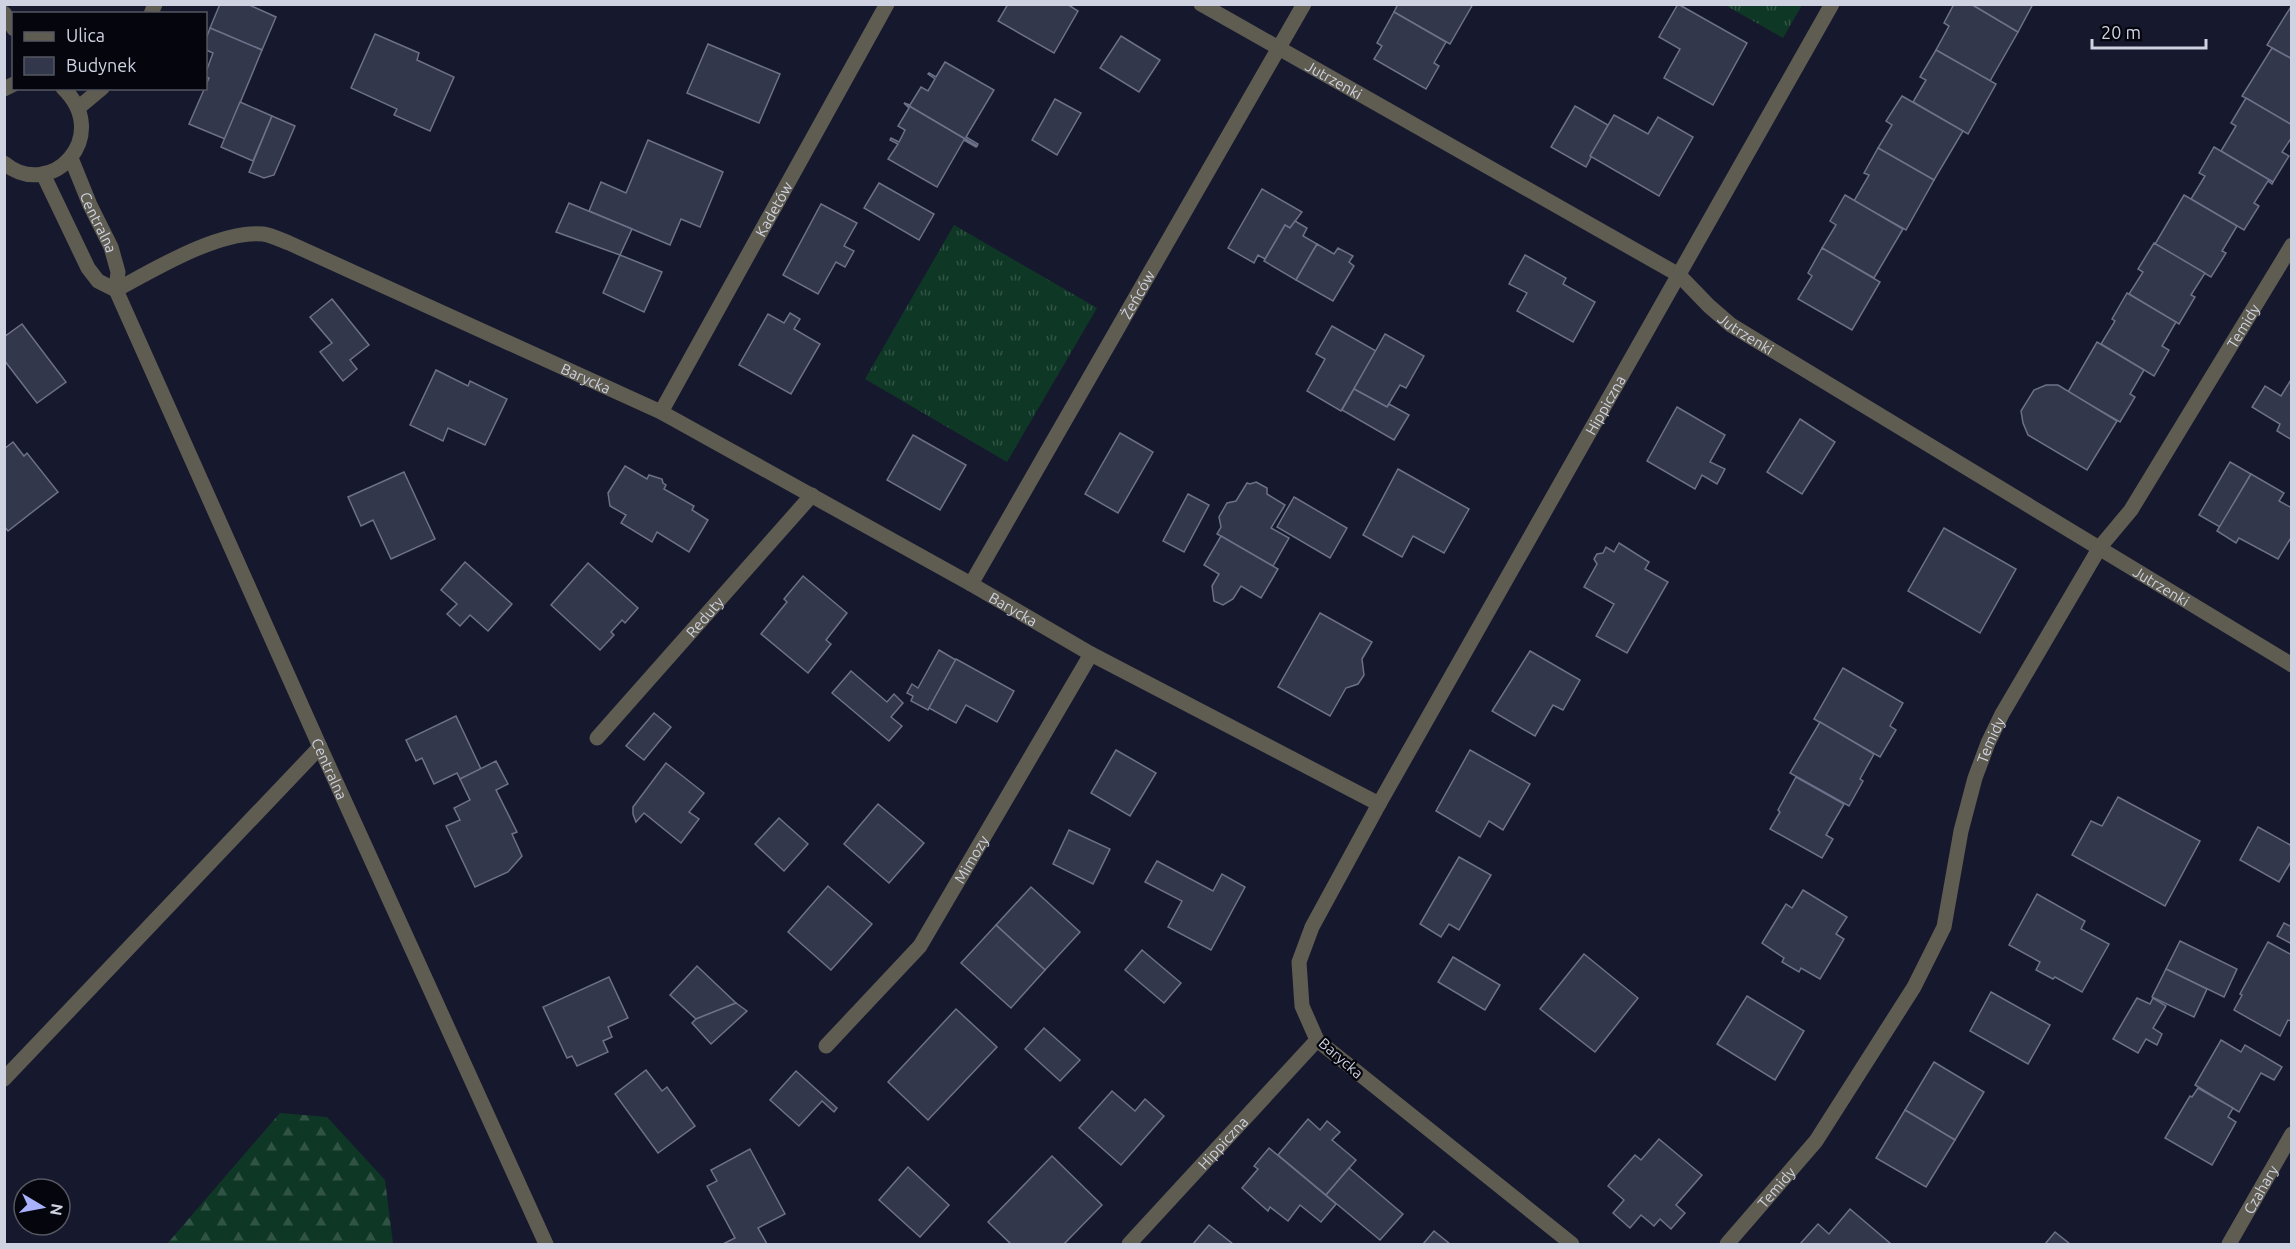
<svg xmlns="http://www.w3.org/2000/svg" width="2296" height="1249" viewBox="0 0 2296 1249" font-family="Ubuntu,sans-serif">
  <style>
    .grass { fill: url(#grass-tufts) }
    .forest { fill: url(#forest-firs) }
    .building { fill: #32374c; stroke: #6c7189; stroke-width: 1.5 }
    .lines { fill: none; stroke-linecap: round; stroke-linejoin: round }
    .service { stroke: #5f5c52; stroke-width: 15 }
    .minor { stroke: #5f5c52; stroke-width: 15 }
    .tertiary { stroke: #5f5c52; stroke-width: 15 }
    .labels { text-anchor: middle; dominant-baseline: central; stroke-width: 4.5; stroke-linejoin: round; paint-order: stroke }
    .street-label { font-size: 15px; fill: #cfd2e0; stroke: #04050d }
  </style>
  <defs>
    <pattern id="grass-tufts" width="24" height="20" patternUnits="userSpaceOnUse" patternTransform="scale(1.5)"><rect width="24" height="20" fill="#0f3726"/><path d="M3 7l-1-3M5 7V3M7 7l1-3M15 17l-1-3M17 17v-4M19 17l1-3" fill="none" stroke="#315345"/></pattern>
    <pattern id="forest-firs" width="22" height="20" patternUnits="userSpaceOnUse" patternTransform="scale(1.5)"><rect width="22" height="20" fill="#0f3726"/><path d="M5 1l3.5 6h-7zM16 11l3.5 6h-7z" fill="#315345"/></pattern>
  </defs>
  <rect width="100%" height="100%" fill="#16192d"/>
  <g class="grass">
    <path d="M1725 5H1802L1783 38Z"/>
    <path d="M954 225 1097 308 1007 462 865 379Z"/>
  </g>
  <path class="forest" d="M280 1113 327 1117 385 1180 393 1244H167Z"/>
  <g class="building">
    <path d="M220 4H247L276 17 262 50 210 28Z"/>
    <path d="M1008 4H1067L1078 11 1054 53 998 21Z"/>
    <path d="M1398 4H1473L1450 44 1394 12Z"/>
    <path d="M1678 4 1747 43 1713 105 1664 78 1680 49 1659 37Z"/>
    <path d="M1954 4H1971L2018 32 1990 81 1936 50 1949 26 1944 23Z"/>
    <path d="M1971 4H2033L2018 32Z"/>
    <path d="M2292 5V59L2267 45Z"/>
    <path d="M1394 12 1446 42 1434 63 1439 66 1426 89 1374 59 1382 46 1377 43Z"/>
    <path d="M210 28 262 50 225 139 189 124 209 78 206 77V72L213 53 206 50V39Z"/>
    <path d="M375 34 419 53 417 60 454 77 430 131 394 115 397 109 351 88Z"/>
    <path d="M1121 36 1160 60 1139 92 1100 68Z"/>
    <path d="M708 44 780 74 759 123 687 93Z"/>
    <path d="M2272 48 2292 59V125L2242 96Z"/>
    <path d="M1936 50 1996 84 1968 134 1913 102 1926 80 1920 77Z"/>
    <path d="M945 62 994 90 966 137 978 144 977 146 904 103 910 105 921 87 928 91 935 79 928 74 929 73 936 77Z"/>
    <path d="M1902 96 1963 131 1934 180 1878 148 1892 125 1886 121Z"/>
    <path d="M2246 98 2292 125V137L2282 152 2289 156 2273 182 2221 151 2236 126 2231 123Z"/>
    <path d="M1055 99 1081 113 1057 155 1032 140Z"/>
    <path d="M240 102 272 116 253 161 221 147Z"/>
    <path d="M904 103 977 146 976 147 964 140 937 187 888 159 898 144 890 140 891 138 899 142 905 130 898 126 909 108Z"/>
    <path d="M1575 106 1608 125 1586 167 1551 147Z"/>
    <path d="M1614 115 1648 134 1658 117 1693 137 1659 196 1590 156Z"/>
    <path d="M272 116 295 126 274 175 264 178 249 172Z"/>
    <path d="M648 140 723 172 700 227 681 219 670 245 589 211 601 182 626 193Z"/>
    <path d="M2214 147 2273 182 2272 184 2268 181 2254 203 2259 206 2244 230 2191 199 2205 176 2199 173Z"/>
    <path d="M1878 148 1934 180 1906 230 1854 201 1869 175 1864 173Z"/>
    <path d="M879 183 934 214 919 240 864 208Z"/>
    <path d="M1262 189 1302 212 1290 228 1285 225 1265 259 1258 255 1254 263 1228 248Z"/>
    <path d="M1845 195 1903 229 1874 278 1822 248 1836 225 1830 221Z"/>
    <path d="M2184 195 2237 226 2222 251 2226 253 2211 277 2155 244Z"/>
    <path d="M569 203 632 229 620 255 556 232Z"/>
    <path d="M821 204 857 223 844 246 854 251 845 267 836 262 818 294 783 275Z"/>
    <path d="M1295 221 1307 228 1303 236 1317 244 1296 280 1264 261 1285 225 1290 228Z"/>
    <path d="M2154 243 2205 273 2191 295 2195 297 2179 324 2129 294 2143 272 2138 269Z"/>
    <path d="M1317 244 1334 254 1338 248 1353 256 1349 262 1354 266 1333 301 1296 280Z"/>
    <path d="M1822 248 1880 282 1852 330 1798 299 1812 276 1808 273Z"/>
    <path d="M620 255 662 272 644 312 603 293Z"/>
    <path d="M1525 255 1566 278 1563 284 1595 302 1573 342 1517 311 1527 293 1509 284Z"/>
    <path d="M2127 293 2176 322 2162 346 2169 350 2154 376 2101 344 2115 321 2112 319Z"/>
    <path d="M332 299 369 345 350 360 357 369 343 381 320 352 332 343 310 317Z"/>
    <path d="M790 313 800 319 794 329 820 344 791 394 739 365 768 314 784 323Z"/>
    <path d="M22 324 66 382 37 403 4 360V337Z"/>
    <path d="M1332 326 1376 351 1341 411 1307 391 1325 359 1316 354Z"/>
    <path d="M1385 334 1424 356 1406 388 1400 385 1387 407 1354 389Z"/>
    <path d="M2097 342 2144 370 2130 394 2135 397 2120 422 2068 392Z"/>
    <path d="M436 370 468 386 470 381 507 399 485 445 448 428 443 441 410 425Z"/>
    <path d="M2292 378V440L2277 431 2280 424 2252 407 2265 386 2281 396Z"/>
    <path d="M2046 385H2058L2117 421 2087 470 2028 435 2023 423 2021 411 2034 390Z"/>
    <path d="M1354 389 1387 407 1389 404 1409 415 1394 440 1342 410Z"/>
    <path d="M1677 407 1725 435 1710 462 1725 469 1717 484 1702 475 1695 489 1647 461Z"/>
    <path d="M1800 419 1835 442 1802 494 1767 472Z"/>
    <path d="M1120 433 1153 452 1118 513 1085 494Z"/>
    <path d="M913 435 966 465 940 510 887 480Z"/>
    <path d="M13 442 24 456 27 453 58 492 8 531 4 526V449Z"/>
    <path d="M2230 462 2251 474 2220 527 2199 515Z"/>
    <path d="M625 466 647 479 649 475 662 479 663 483 666 485 664 489 694 506 692 510 708 520 689 552 657 532 652 542 621 523 626 515 610 506 608 493Z"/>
    <path d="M1398 469 1469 509 1444 553 1413 536 1402 557 1363 535Z"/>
    <path d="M404 472 435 539 391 559 373 520 361 526 348 497Z"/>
    <path d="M2251 474 2284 493 2279 501 2292 508V536L2278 559 2239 538 2236 543 2217 531Z"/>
    <path d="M1256 482 1267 488V494L1285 505 1271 528 1289 538 1273 566 1217 534 1221 527 1219 517 1227 503 1236 501 1247 483 1250 484Z"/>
    <path d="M1188 494 1209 505 1184 552 1163 541Z"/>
    <path d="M1294 497 1347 528 1330 558 1277 527Z"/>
    <path d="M1944 528 2016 569 1980 633 1908 591Z"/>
    <path d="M1221 536 1278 569 1261 598 1241 586 1233 599 1223 605 1214 601 1212 586 1219 574 1204 565Z"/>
    <path d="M1619 543 1649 562 1645 569 1668 582 1627 653 1596 636 1614 604 1584 587 1597 564 1594 559 1597 554 1603 553 1606 547 1614 552Z"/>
    <path d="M465 562 512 604 488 631 470 615 460 626 447 614 457 604 441 590Z"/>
    <path d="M588 563 638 608 625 623 622 620 611 632 614 635 600 650 551 605Z"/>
    <path d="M803 576 847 613 826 640 831 644 808 673 761 634 787 602 784 599Z"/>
    <path d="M1320 613 1372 642 1362 659 1364 675 1358 684 1346 688 1330 716 1278 687Z"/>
    <path d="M939 650 956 660 928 710 911 701 913 696 907 693 912 684 918 688Z"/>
    <path d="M1530 651 1580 680 1563 710 1553 705 1535 736 1492 711Z"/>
    <path d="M956 659 1014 691 997 722 966 705 956 723 929 708Z"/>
    <path d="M1843 668 1903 703 1890 726 1896 730 1880 757 1814 719Z"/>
    <path d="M851 671 887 702 894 694 903 703 891 717 902 726 889 741 832 693Z"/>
    <path d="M654 713 671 727 644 760 626 746Z"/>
    <path d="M456 716 481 769 460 779 457 773 434 784 422 758 416 761 406 740Z"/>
    <path d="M1820 722 1874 754 1860 779 1863 781 1849 806 1790 773Z"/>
    <path d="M1116 750 1156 773 1130 816 1091 793Z"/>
    <path d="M1470 750 1530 784 1503 830 1489 821 1480 837 1436 811Z"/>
    <path d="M496 761 508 784 496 790 517 832 512 834 522 856 508 872 475 887 446 826 460 820 454 808 470 800 460 779Z"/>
    <path d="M666 763 704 793 689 812 699 819 681 843 644 813 636 822 633 814V807Z"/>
    <path d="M1796 777 1844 804 1826 835 1833 839 1822 858 1770 829 1780 812 1778 810Z"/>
    <path d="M2118 797 2200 841 2165 906 2072 855 2091 821 2102 826Z"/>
    <path d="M878 804 924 843 889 883 844 844Z"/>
    <path d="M779 818 808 844 784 871 755 844Z"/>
    <path d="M2258 827 2292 846V860L2279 882 2240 860Z"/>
    <path d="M1069 830 1110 849 1093 884 1053 864Z"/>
    <path d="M1459 857 1491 875 1459 930 1449 924 1441 937 1420 924Z"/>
    <path d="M1157 861 1213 891 1222 874 1245 887 1211 950 1168 927 1182 901 1145 882Z"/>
    <path d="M828 886 872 924 831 970 788 932Z"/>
    <path d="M1031 887 1080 932 1045 970 996 925Z"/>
    <path d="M1803 890 1847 917 1836 934 1844 939 1820 979 1801 968 1799 972 1782 962 1784 958 1762 943 1786 904 1792 908Z"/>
    <path d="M2037 894 2085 921 2081 929 2109 944 2082 992 2055 977 2053 979 2036 970 2040 962 2009 945Z"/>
    <path d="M2284 923 2292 927V944L2277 936Z"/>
    <path d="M996 925 1045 970 1011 1008 961 963Z"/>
    <path d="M2180 941 2237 969 2224 997 2166 969Z"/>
    <path d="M2268 942 2292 955V1021L2288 1020 2280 1036 2234 1010 2242 995 2240 994Z"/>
    <path d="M1142 950 1181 983 1164 1003 1125 970Z"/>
    <path d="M1584 954 1638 998 1595 1052 1540 1009Z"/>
    <path d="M1453 957 1500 985 1485 1010 1438 982Z"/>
    <path d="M697 966 736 1003 696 1019 670 995Z"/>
    <path d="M2166 969 2207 989 2194 1017 2152 997Z"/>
    <path d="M609 977 628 1018 608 1027 612 1037 603 1041 608 1052 577 1066 572 1056 567 1058 543 1007Z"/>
    <path d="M1991 992 2050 1025 2028 1064 1970 1031Z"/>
    <path d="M1747 996 1804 1031 1775 1080 1717 1044Z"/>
    <path d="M2137 998 2150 1004 2153 998 2166 1006 2153 1028 2162 1034 2157 1045 2146 1039 2138 1053 2113 1039Z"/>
    <path d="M736 1003 747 1011 711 1044 692 1023 696 1019Z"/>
    <path d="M956 1009 997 1047 928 1120 888 1082Z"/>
    <path d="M1044 1028 1080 1060 1060 1081 1025 1049Z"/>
    <path d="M2221 1040 2241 1052 2245 1045 2282 1067 2274 1080 2261 1073 2239 1112 2195 1085Z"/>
    <path d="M1934 1062 1984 1092 1955 1140 1905 1110Z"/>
    <path d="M646 1070 662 1091 667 1087 695 1126 658 1153 615 1094Z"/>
    <path d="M796 1071 837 1108 834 1112 822 1101 799 1126 770 1100Z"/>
    <path d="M2198 1088 2233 1108 2228 1117 2236 1122 2212 1165 2165 1138 2190 1096 2192 1097Z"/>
    <path d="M1112 1091 1135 1111 1145 1099 1164 1116 1121 1165 1079 1128Z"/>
    <path d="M1905 1110 1955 1140 1926 1187 1876 1158Z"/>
    <path d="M1308 1119 1320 1130 1327 1121 1340 1132 1332 1140 1356 1160 1326 1195 1278 1155Z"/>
    <path d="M1659 1139 1702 1175 1676 1205 1685 1213 1671 1229 1660 1219 1654 1226 1641 1215 1630 1228 1613 1213 1624 1200 1608 1186 1635 1155 1641 1160Z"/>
    <path d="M1269 1148 1336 1204 1321 1222 1300 1205 1288 1221 1270 1207 1268 1211 1242 1188 1258 1169 1254 1166Z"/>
    <path d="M750 1149 785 1214 758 1228 767 1244H723L735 1238 707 1186 717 1181 711 1170Z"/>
    <path d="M1052 1156 1102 1205 1064 1244H1011L988 1222Z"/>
    <path d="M908 1167 949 1205 920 1237 879 1200Z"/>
    <path d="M1349 1168 1403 1214 1380 1240 1326 1195Z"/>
    <path d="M1850 1209 1891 1244H1800L1818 1224 1829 1234Z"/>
    <path d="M1209 1225 1233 1244H1193Z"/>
    <path d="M1434 1231 1450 1244H1423Z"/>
    <path d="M2055 1232 2070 1244H2045Z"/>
  </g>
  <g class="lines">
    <path class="service" d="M4 1079 320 747"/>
    <g class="minor">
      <path id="s1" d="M1201 4 1679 275 1709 306 1731 325 2292 665"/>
      <path d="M151 14 155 4"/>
      <path d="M78 108 102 88"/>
      <path id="s2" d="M116 290C155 269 219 230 263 234 271 235 281 240 289 243L661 412 971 584 1091 654 1379 804"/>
      <path id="s3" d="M661 412 887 4"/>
      <path id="s4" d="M971 584 1304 4"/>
      <path id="s5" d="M597 738 812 495"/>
      <path id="s6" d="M826 1046 920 946 1091 654"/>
      <path id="s7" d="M1129 1244 1317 1040"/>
      <path id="s8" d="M1572 1244 1317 1040 1302 1006 1299 962 1312 927 1379 804 1832 4"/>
      <path id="s9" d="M1727 1244 1816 1141 1914 987 1944 927 1961 831 1975 778 1988 743 2002 714 2100 547 2131 510 2292 245"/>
      <path id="s10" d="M2229 1244 2292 1134"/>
    </g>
    <g class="tertiary">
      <path d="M4 13 14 29"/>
      <path d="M4 89 14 84"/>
      <path id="s11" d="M71 158 90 205 111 247 118 272 116 290 320 747 546 1244"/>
      <path d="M4 163C51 202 113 136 63 88"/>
      <path d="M43 174 88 268 98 281 116 290"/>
    </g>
  </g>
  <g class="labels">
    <g class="street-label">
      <text stroke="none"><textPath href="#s1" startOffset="153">Jutrzenki</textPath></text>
      <text stroke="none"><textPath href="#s3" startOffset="232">Kadetów</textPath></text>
      <text stroke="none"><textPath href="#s11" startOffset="70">Centralna</textPath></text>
      <text stroke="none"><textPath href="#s4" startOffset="334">Żeńców</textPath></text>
      <text stroke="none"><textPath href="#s9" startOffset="1065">Temidy</textPath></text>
      <text stroke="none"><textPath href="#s1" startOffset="639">Jutrzenki</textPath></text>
      <text stroke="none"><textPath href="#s2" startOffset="513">Barycka</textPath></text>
      <text stroke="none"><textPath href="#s8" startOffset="1044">Hippiczna</textPath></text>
      <text stroke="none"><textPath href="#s1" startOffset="1125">Jutrzenki</textPath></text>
      <text stroke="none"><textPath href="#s2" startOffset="999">Barycka</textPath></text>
      <text stroke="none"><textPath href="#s5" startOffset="162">Reduty</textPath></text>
      <text stroke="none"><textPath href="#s9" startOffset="579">Temidy</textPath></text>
      <text stroke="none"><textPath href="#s11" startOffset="666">Centralna</textPath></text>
      <text stroke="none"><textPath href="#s6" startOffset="238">Mimozy</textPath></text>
      <text transform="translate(1341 1058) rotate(41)">Barycka</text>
      <text stroke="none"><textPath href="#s7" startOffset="138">Hippiczna</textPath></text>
      <text stroke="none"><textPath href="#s9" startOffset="75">Temidy</textPath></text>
      <text stroke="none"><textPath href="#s10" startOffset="63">Czahary</textPath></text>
    </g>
  </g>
  <rect width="2296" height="1249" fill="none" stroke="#cfd2e0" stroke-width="12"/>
  <rect x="12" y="12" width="195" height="78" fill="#04050d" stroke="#555761" stroke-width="1.5"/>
  <rect x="24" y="32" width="30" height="9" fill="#5f5c52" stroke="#555761" stroke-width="1.5"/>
  <text x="66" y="42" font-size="18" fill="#cfd2e0">Ulica</text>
  <rect x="24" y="57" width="30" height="18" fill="#32374c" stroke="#555761" stroke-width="1.5"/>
  <text x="66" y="72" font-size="18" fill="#cfd2e0">Budynek</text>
  <g transform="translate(42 1207) rotate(100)"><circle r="28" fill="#04050d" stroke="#555761" stroke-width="1.5"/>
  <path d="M0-4.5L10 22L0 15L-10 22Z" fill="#a7b1fc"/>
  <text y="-9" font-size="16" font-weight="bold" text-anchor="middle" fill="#cfd2e0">N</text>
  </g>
  <path d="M2092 39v9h114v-9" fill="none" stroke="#cfd2e0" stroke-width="3"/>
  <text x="2101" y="39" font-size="18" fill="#cfd2e0" stroke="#04050d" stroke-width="4.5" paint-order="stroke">20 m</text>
</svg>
